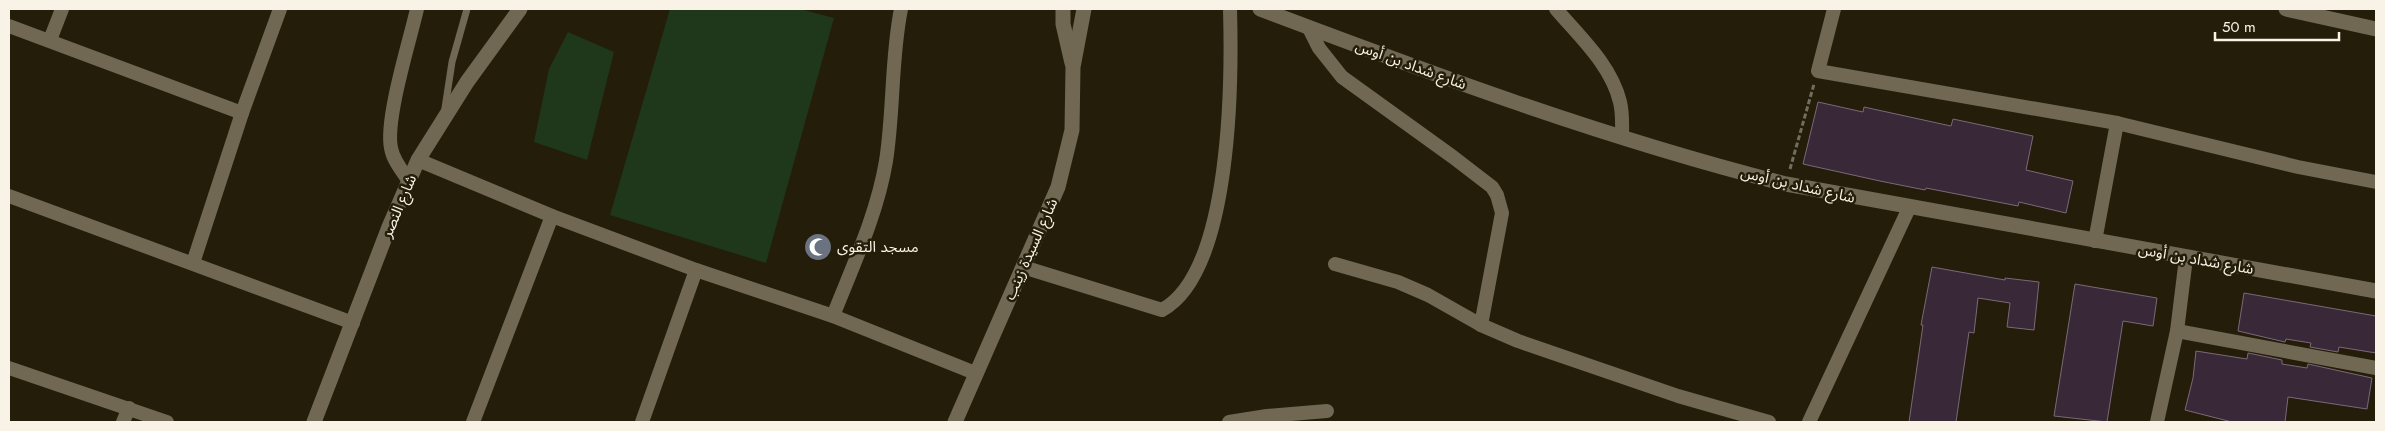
<svg xmlns="http://www.w3.org/2000/svg" width="2385" height="431" viewBox="0 0 2385 431" font-family="Jost,'Noto Sans Arabic',sans-serif">
  <style>
    .green { fill: #1f381b }
    .building { fill: #392938; stroke: #7b6879 }
    .lines { fill: none; stroke-linecap: round; stroke-linejoin: round }
    .path { stroke: #736d5b; stroke-width: 3; stroke-dasharray: 5 2.5; stroke-linecap: butt }
    .lane { stroke: #716853; stroke-width: 7 }
    .street { stroke: #716853; stroke-width: 14 }
    .secondary { stroke: #716853; stroke-width: 15 }
    .labels { text-anchor: middle; dominant-baseline: central; stroke-width: 5; stroke-linejoin: round; paint-order: stroke }
    .street-label { font-size: 15px; fill: #f8f3e6; stroke: #241d09 }
    .poi-label { font-size: 15px; fill: #f8f3e6; stroke: #241d09; text-anchor: start }
  </style>
  <rect width="100%" height="100%" fill="#241d09"/>
  <g class="green">
    <path d="M670 9H800L834 18 766 263 610 215Z"/>
    <path d="M568 32 614 52 587 160 534 142 549 69Z"/>
  </g>
  <g class="building">
    <path d="M1818 102 1863 112 1864 107 1951 126 1953 119 2033 136 2026 170 2073 181 2066 213 2019 202 2018 206 1926 188 1925 190 1880 181 1803 164Z"/>
    <path d="M1932 267 2005 280V278L2039 282 2034 330 2007 327 2010 303 1978 298 1974 333 1969 332 1956 422H1909L1923 325H1921Z"/>
    <path d="M2075 284 2157 298 2153 326 2123 321 2107 422 2054 416Z"/>
    <path d="M2244 293 2376 316V353L2339 347 2338 352 2310 347 2311 343 2286 339 2285 342 2238 331Z"/>
    <path d="M2196 351 2247 359 2248 353 2282 360V364L2307 368 2308 364 2372 378 2367 409 2288 397 2285 422H2232L2185 410 2193 378Z"/>
  </g>
  <g class="lines">
    <path class="path" d="M1790 169 1814 84"/>
    <path class="lane" d="M445 108 452 62 467 9"/>
    <g class="street">
      <path d="M1556 9C1580 37 1611 65 1620 102 1623 114 1622 126 1622 137"/>
      <path d="M1834 9 1818 71 2117 123 2298 167 2376 182"/>
      <path d="M9 26 242 113"/>
      <path d="M1309 28 1319 48 1342 77 1453 157 1492 187 1497 195 1502 213 1481 325"/>
      <path d="M50 40 62 9"/>
      <path d="M418 160 552 216 696 270 833 316 975 373"/>
      <path d="M409 181C402 171 393 160 391 148 385 119 410 40 417 9"/>
      <path d="M9 196 353 323"/>
      <path d="M2095 241 2117 123"/>
      <path d="M193 263 242 113 280 9"/>
      <path d="M1335 264 1398 282 1428 295 1481 325 1518 341 1678 396 1769 422"/>
      <path d="M1023 267 1162 310C1232 272 1232 80 1230 9"/>
      <path d="M833 316C853 265 877 215 886 161 894 110 891 58 901 9"/>
      <path d="M2177 331 2376 368"/>
      <path d="M9 368 167 422"/>
      <path d="M123 422 129 408"/>
      <path d="M473 422 552 216"/>
      <path d="M642 422 696 270"/>
      <path d="M1229 422 1267 416 1327 411"/>
      <path d="M1809 422 1909 208"/>
      <path d="M2157 422 2177 331 2186 258"/>
    </g>
    <g class="secondary">
      <path d="M1063 9V24L1072 63"/>
      <path d="M1260 9C1432 74 1607 139 1786 184L2376 291"/>
      <path d="M2286 9 2376 29"/>
      <path d="M314 422 389 227 418 160 467 82 520 9"/>
      <path d="M955 422 1058 187 1072 130 1073 67 1084 9"/>
    </g>
  </g>
  <defs>
    <g id="mosque-disc" transform="scale(1.4375)"><circle r="9.5" fill="#6b7280" stroke="#241d09"/><path d="M3.5-4.9A6 6 0 1 0 3.5 4.9A5 5 0 1 1 3.5-4.9Z" fill="#fff"/></g>
  </defs>
  <g fill-rule="evenodd">
    <use href="#mosque-disc" x="818" y="247"/>
  </g>
  <g class="labels">
    <g class="street-label">
      <text transform="translate(1411 65) rotate(20)">شارع شداد بن أوس</text>
      <text transform="translate(1798 185) rotate(13)">شارع شداد بن أوس</text>
      <text transform="translate(399 206) rotate(-67)">شارع النصر</text>
      <text transform="translate(1031 249) rotate(-66)">شارع السيدة زينب</text>
      <text transform="translate(2196 259) rotate(10)">شارع شداد بن أوس</text>
    </g>
    <g class="poi-label">
      <text x="837" y="247">مسجد التقوى</text>
    </g>
  </g>
  <rect width="2385" height="431" fill="none" stroke="#f8f3e6" stroke-width="20"/>
  <path d="M2215 32v8h124v-8" fill="none" stroke="#f8f3e6" stroke-width="2.5"/>
  <text x="2222" y="32" font-size="15" fill="#f8f3e6" stroke="#241d09" stroke-width="4" paint-order="stroke">50 m</text>
</svg>
